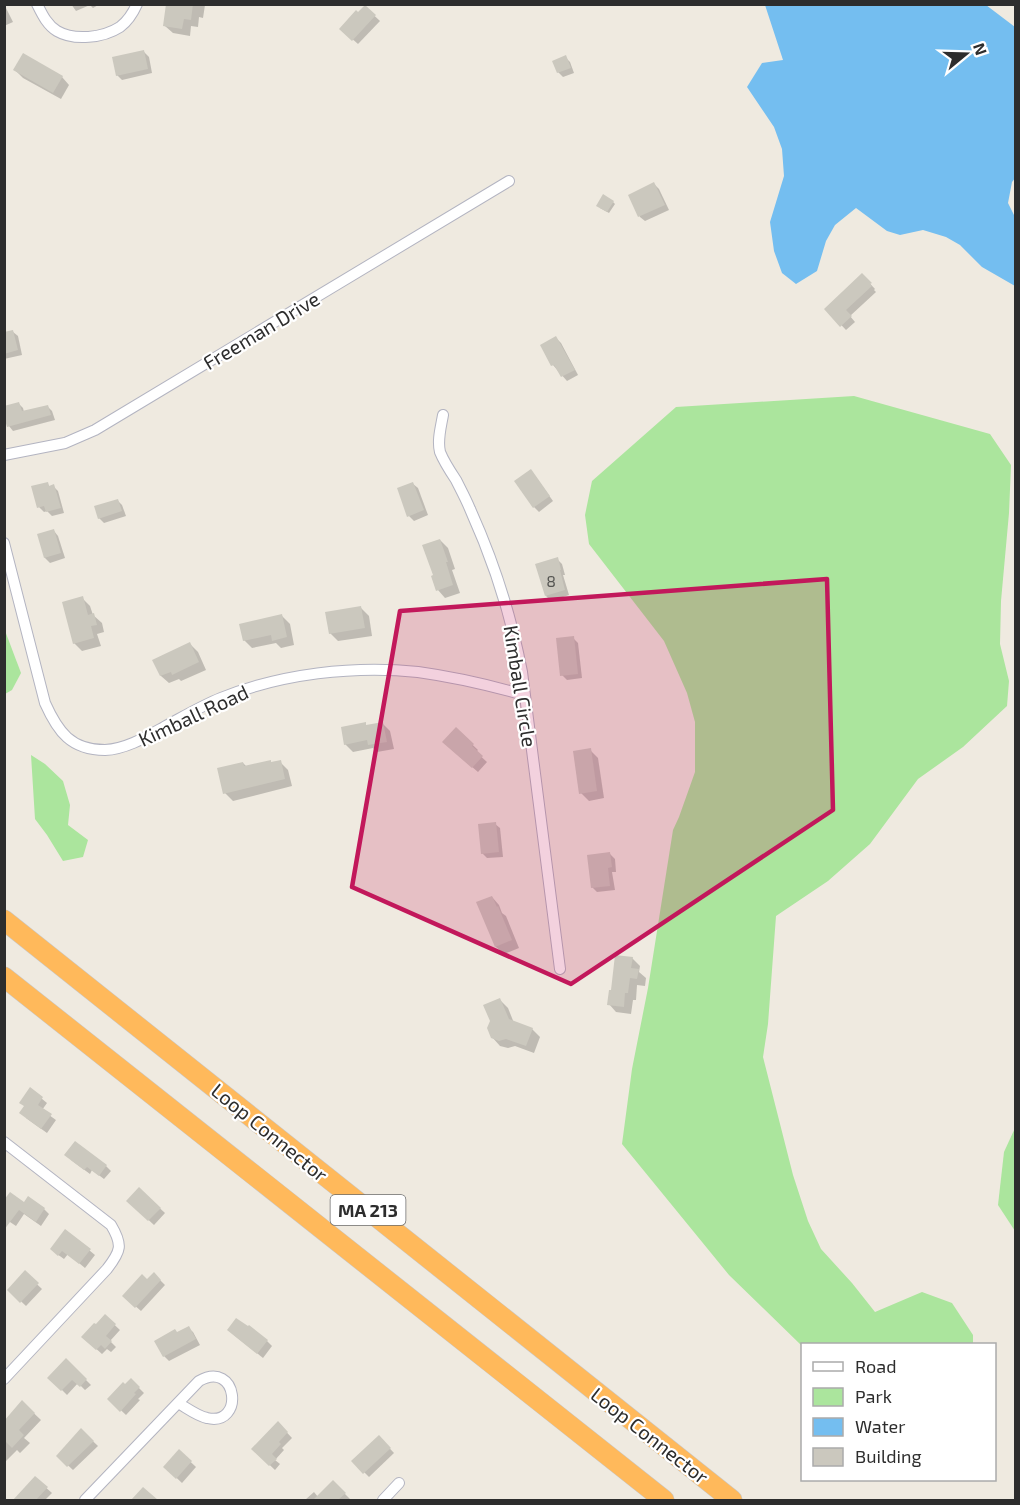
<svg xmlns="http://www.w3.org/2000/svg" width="1020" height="1505" viewBox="0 0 1020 1505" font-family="'Exo 2',sans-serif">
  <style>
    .green { fill: #abe59d }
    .water { fill: #74bef0 }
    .shadow { fill: #0003 }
    .building { fill: #cbc8be }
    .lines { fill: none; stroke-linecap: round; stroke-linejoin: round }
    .street-casing { stroke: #b3b4c1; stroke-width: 12 }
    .highway-casing { stroke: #c8c8c8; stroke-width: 21 }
    .street { stroke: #fff; stroke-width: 10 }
    .highway { stroke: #ffb95b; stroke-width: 20 }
    .marked { fill: #c2185b; fill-opacity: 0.2; stroke: #c2185b; stroke-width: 4.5; stroke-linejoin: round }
    .labels { text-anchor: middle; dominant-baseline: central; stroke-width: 4.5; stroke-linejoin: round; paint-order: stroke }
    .number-label { font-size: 16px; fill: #545451 }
    .shield { fill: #fff; stroke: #6c6c6c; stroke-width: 1.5 }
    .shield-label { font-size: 18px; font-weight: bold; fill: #2d2d2d }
    .street-label { font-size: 20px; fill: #2d2d2d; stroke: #fff }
  </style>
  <rect width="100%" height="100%" fill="#efeae0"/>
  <g class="green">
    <path d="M854 396 990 434 1011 465 1009 513 1001 601 1000 644 1009 681 1007 706 963 747 918 779 870 844 828 881 776 916 768 1024 763 1057 793 1175 808 1221 821 1249 852 1283 875 1312 922 1292 952 1303 973 1335V1344H802V1346L729 1275 622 1144 632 1069 648 988 673 830 679 817 695 772V722L687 693 664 641 589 544 585 515 592 481 676 407Z"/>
    <path d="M4 628 21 673 12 690 5 694Z"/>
    <path d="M31 755 45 764 63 781 70 805 68 825 88 840 83 857 63 861 47 835 35 819Z"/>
    <path d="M1015 1128V1231L998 1205 1004 1152Z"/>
  </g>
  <path class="water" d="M765 5H986L1015 27 1016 177 1012 182 1008 203 1015 217V286L982 267 960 245 946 237 923 230 900 235 887 231 856 208 835 225 826 241 817 271 796 284 782 273 774 251 770 222 784 176 782 149 774 127 747 87 762 63 783 60Z"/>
  <g class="shadow">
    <path d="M4 4 13 22 4 26Z"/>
    <path d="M71 4H100L93 8 90 5 76 11Z"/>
    <path d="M168 4 205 5 203 18 199 17 198 27 191 26 190 36 173 33 165 26Z"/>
    <path d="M365 7 380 21 358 44 341 29Z"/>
    <path d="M144 52 149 57 152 73 122 80 117 75Z"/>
    <path d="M565 57 570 62 574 73 563 77 558 72Z"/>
    <path d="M15 70 62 77 69 85 61 99 23 78Z"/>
    <path d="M654 184 659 189 669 210 645 221 640 217 630 196Z"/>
    <path d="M613 202 615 204 609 213 600 208Z"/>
    <path d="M862 275 875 289 874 290 876 292 850 316 855 322 846 330 826 309Z"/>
    <path d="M13 332 18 336 22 355 4 359V334Z"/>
    <path d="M556 338 561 343 578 375 567 381 553 365Z"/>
    <path d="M19 404 23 408 24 412 48 407 52 411 55 420 13 431 9 426Z"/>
    <path d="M535 476 553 501 539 512 534 507Z"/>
    <path d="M47 483 50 487 53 486 58 491 64 513 52 516 47 511 44 512 39 507Z"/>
    <path d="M413 484 418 488 428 515 414 521 409 516Z"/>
    <path d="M117 500 122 505 126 516 104 523 99 518Z"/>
    <path d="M54 531 58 536 65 558 50 563 45 558 39 535Z"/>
    <path d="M440 540 448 548 455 569 452 570 460 593 445 598 438 590Z"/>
    <path d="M557 559 562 564 565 575H563L569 595 551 601 546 596Z"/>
    <path d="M82 598 90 606 93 615 102 623 104 632 97 634 101 646 82 651 74 643Z"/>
    <path d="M361 608 369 616 372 636 338 641 330 633Z"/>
    <path d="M282 616 290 624 294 645 281 648 276 643 252 648 244 640Z"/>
    <path d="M573 638 578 643 582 678 567 680 562 675Z"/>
    <path d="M190 644 198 652 206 670 181 681 179 679 169 683 161 676 154 661Z"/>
    <path d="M382 723 390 731 394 749 377 752 373 748 353 752 345 744 365 724 367 726Z"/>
    <path d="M456 729 478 750 476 752 487 762 478 772 449 747Z"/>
    <path d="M590 750 598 758 604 798 589 801 581 793Z"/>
    <path d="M280 762 288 770 292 786 233 801 225 793 243 763 247 767Z"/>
    <path d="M495 824 500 828 503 857 487 858 482 853Z"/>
    <path d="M610 854 615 859 616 872H612L615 890 597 892 592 887Z"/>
    <path d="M492 897 499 905 502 913 506 916 519 948 504 954 496 947Z"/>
    <path d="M632 958 640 966 639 972 646 978 645 986 637 985 636 1000H633L631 1014 616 1012 609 1004 612 991Z"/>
    <path d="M500 1000 508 1008 514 1023 532 1029 540 1037 534 1053 515 1046 508 1048 500 1046 492 1037Z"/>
    <path d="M30 1089 47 1103 42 1110 56 1120 47 1133 26 1118V1107Z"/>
    <path d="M71 1160 106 1166 111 1171 104 1179 92 1170 90 1174Z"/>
    <path d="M139 1189 165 1213 154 1225 128 1201Z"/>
    <path d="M25 1204 44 1209 49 1214 41 1226 24 1214 16 1226 4 1218Z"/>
    <path d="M66 1231 95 1255 85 1268 68 1254 64 1259 57 1254Z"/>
    <path d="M25 1273 42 1289 26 1306 9 1290Z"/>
    <path d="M154 1274 165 1285 141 1311 124 1296 147 1281Z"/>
    <path d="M105 1316 120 1330 110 1341 116 1347 111 1352 107 1349 102 1354 83 1337Z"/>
    <path d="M188 1328 193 1332 200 1345 169 1361 164 1356 177 1333Z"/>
    <path d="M234 1335 267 1341 272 1346 263 1358Z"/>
    <path d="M66 1360 91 1385 85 1390 78 1383 67 1395 49 1377Z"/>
    <path d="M131 1380 144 1393 138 1399 140 1400 126 1415 109 1399Z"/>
    <path d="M22 1402 41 1420 24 1438 30 1443 20 1453 17 1450 4 1463V1434Z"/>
    <path d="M278 1423 292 1438 282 1448 284 1450 275 1460 280 1464 275 1470 253 1449Z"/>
    <path d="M81 1430 98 1446 73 1470 58 1456Z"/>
    <path d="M379 1437 394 1453 369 1477 353 1461Z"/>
    <path d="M179 1451 196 1467 182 1483 165 1467Z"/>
    <path d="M35 1478 52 1493 45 1500H15Z"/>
    <path d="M333 1482 350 1499 348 1500H305L314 1492 318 1497Z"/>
  </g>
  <g class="building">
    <path d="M166 4H193L191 20 184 19 182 29 163 26Z"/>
    <path d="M365 5 376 15 352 41 339 29 356 10 358 12Z"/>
    <path d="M144 50 148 69 116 76 112 57Z"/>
    <path d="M23 53 63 76 53 93 13 70Z"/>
    <path d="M566 55 571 68 557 73 552 61Z"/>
    <path d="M654 182 665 205 638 217 628 195Z"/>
    <path d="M603 194 614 201 607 212 596 206Z"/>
    <path d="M862 273 872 283 870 284 872 286 846 310 852 316 840 327 824 309Z"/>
    <path d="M13 330 18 350 4 354V332Z"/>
    <path d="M556 336 575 370 561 377 554 365 551 366 540 345Z"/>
    <path d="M19 402 22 411 48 405 51 415 7 427 4 416V406Z"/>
    <path d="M531 469 550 496 533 508 514 481Z"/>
    <path d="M48 482 49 486 54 484 61 508 46 512 44 506 37 508 31 486Z"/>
    <path d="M413 482 424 510 407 517 397 488Z"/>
    <path d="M118 499 122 511 98 519 94 506Z"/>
    <path d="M54 529 61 553 44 558 37 534Z"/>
    <path d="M440 539 448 562H446L453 585 436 591 431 576 433 575 422 545Z"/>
    <path d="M558 557 561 570H560L565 590 545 596 535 564Z"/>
    <path d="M83 596 88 615 94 613 97 625 91 626 94 638 73 644 62 602Z"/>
    <path d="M361 606 365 628 329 634 325 612Z"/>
    <path d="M282 614 287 637 272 641 271 635 243 641 239 624Z"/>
    <path d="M574 636 578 674 560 676 556 638Z"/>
    <path d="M190 642 199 662 172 675 171 672 160 676 152 660Z"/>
    <path d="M366 722V725L383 722 387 742 368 745 367 740 344 745 341 727Z"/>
    <path d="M456 727 474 744 472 746 483 756 472 768 442 742Z"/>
    <path d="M591 748 597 791 579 794 573 751Z"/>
    <path d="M271 760V762L281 760 285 779 223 794 217 768 243 762 244 766Z"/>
    <path d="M496 822 499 852 481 854 478 824Z"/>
    <path d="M610 852 612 867 608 868 610 886 591 888 587 855Z"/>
    <path d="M492 896 497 907 498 906 512 940 495 947 476 902Z"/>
    <path d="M615 955 633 957 631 968 639 969 637 979 630 978 628 993H625L624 1007 607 1005 609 990H611Z"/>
    <path d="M500 998 509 1019 533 1028 526 1046 506 1039 499 1041 491 1038 487 1028 490 1021 483 1005Z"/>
    <path d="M30 1087 43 1097 38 1105 52 1114 41 1129 19 1113 24 1106 19 1103Z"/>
    <path d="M75 1141 107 1165 99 1176 87 1167 84 1170 64 1155Z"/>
    <path d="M139 1187 161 1208 148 1221 126 1201Z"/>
    <path d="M10 1192 24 1202 28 1196 45 1208 36 1222 19 1210 4 1230V1200Z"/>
    <path d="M65 1229 91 1249 79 1264 62 1251 58 1256 50 1249Z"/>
    <path d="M25 1270 39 1283 20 1303 7 1290Z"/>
    <path d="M154 1272 161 1280 135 1308 122 1296 142 1274 147 1279Z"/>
    <path d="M105 1314 116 1324 106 1336 112 1341 105 1349 101 1345 96 1350 81 1337 94 1323 96 1324Z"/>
    <path d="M236 1318 248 1326 249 1325 268 1340 257 1354 227 1330Z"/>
    <path d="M189 1326 196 1339 163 1357 154 1341 175 1329 177 1332Z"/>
    <path d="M66 1358 87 1379 80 1387 72 1380 61 1391 47 1378Z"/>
    <path d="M131 1378 140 1387 134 1393 136 1394 120 1412 107 1399 123 1382 125 1384Z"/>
    <path d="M22 1400 35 1413 19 1430 24 1435 12 1448 4 1440V1421Z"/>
    <path d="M278 1421 288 1432 279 1442 281 1444 272 1454 277 1459 269 1466 251 1449Z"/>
    <path d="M81 1428 94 1441 67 1467 56 1456Z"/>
    <path d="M379 1435 391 1448 363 1474 351 1461Z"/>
    <path d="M179 1449 192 1461 176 1479 163 1467Z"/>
    <path d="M35 1476 48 1487 36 1500H13Z"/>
    <path d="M333 1480 346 1493 338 1500H313Z"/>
    <path d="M143 1487 158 1500H131Z"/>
  </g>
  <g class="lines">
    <g class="street-casing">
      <g id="street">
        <path d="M37 4C42 14 47 25 57 31 74 41 103 38 120 27 128 21 133 13 137 4"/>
        <path d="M443 415C441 427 437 440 440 452 444 462 450 471 456 480 461 490 466 499 470 509 494 562 511 615 522 672L560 969"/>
        <path d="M4 455 65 443 95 430 509 181"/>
        <path d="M4 543 45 703C58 732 71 750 105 750 126 749 146 737 164 727 183 717 201 706 221 698 280 674 354 665 418 672 454 677 489 685 524 695"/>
        <path d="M4 1142 111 1225C123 1245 121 1251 107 1269L4 1379"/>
        <path d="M85 1500 199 1381C238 1359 245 1427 207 1418 197 1416 187 1408 178 1403"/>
        <path d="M383 1500 399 1483"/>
      </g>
    </g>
    <g class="highway-casing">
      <g id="highway">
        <path d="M4 920 732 1500"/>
        <path d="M4 977 664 1500"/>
      </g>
    </g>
    <use href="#street" class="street"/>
    <use href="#highway" class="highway"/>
  </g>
  <path class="marked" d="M827 579 833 810 571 984 352 887 400 611Z"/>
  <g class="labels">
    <g class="number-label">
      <text x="551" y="580">8</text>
    </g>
    <rect class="shield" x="330.5" y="1195" width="75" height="30" rx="4.5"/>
    <g class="shield-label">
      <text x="368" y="1210">MA 213</text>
    </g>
    <g class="street-label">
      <text transform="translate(261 330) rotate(-31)">Freeman Drive</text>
      <text transform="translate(521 686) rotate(81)">Kimball Circle</text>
      <text transform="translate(193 715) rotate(-25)">Kimball Road</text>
      <text transform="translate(270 1132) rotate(39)">Loop Connector</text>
      <text transform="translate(650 1435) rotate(38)">Loop Connector</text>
    </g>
  </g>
  <rect width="1020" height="1505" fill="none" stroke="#2d2d2d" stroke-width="12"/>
  <rect x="801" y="1343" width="195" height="138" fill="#ffffff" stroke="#ababab" stroke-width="1.5"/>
  <rect x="813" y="1362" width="30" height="9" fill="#ffffff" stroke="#ababab" stroke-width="1.5"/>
  <text x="855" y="1373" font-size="18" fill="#2d2d2d">Road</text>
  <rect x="813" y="1388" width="30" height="18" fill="#abe59d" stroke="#ababab" stroke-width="1.5"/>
  <text x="855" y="1403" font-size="18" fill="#2d2d2d">Park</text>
  <rect x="813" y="1418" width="30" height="18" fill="#74bef0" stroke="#ababab" stroke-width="1.5"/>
  <text x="855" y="1433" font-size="18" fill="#2d2d2d">Water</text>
  <rect x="813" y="1448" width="30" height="18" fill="#cbc8be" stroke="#ababab" stroke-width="1.5"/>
  <text x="855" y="1463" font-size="18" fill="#2d2d2d">Building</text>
  <g transform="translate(966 54) rotate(71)" stroke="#ffffff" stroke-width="4.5" paint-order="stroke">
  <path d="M0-4.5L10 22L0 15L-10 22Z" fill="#2d2d2d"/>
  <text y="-9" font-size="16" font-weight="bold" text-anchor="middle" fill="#2d2d2d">N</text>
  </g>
</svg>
